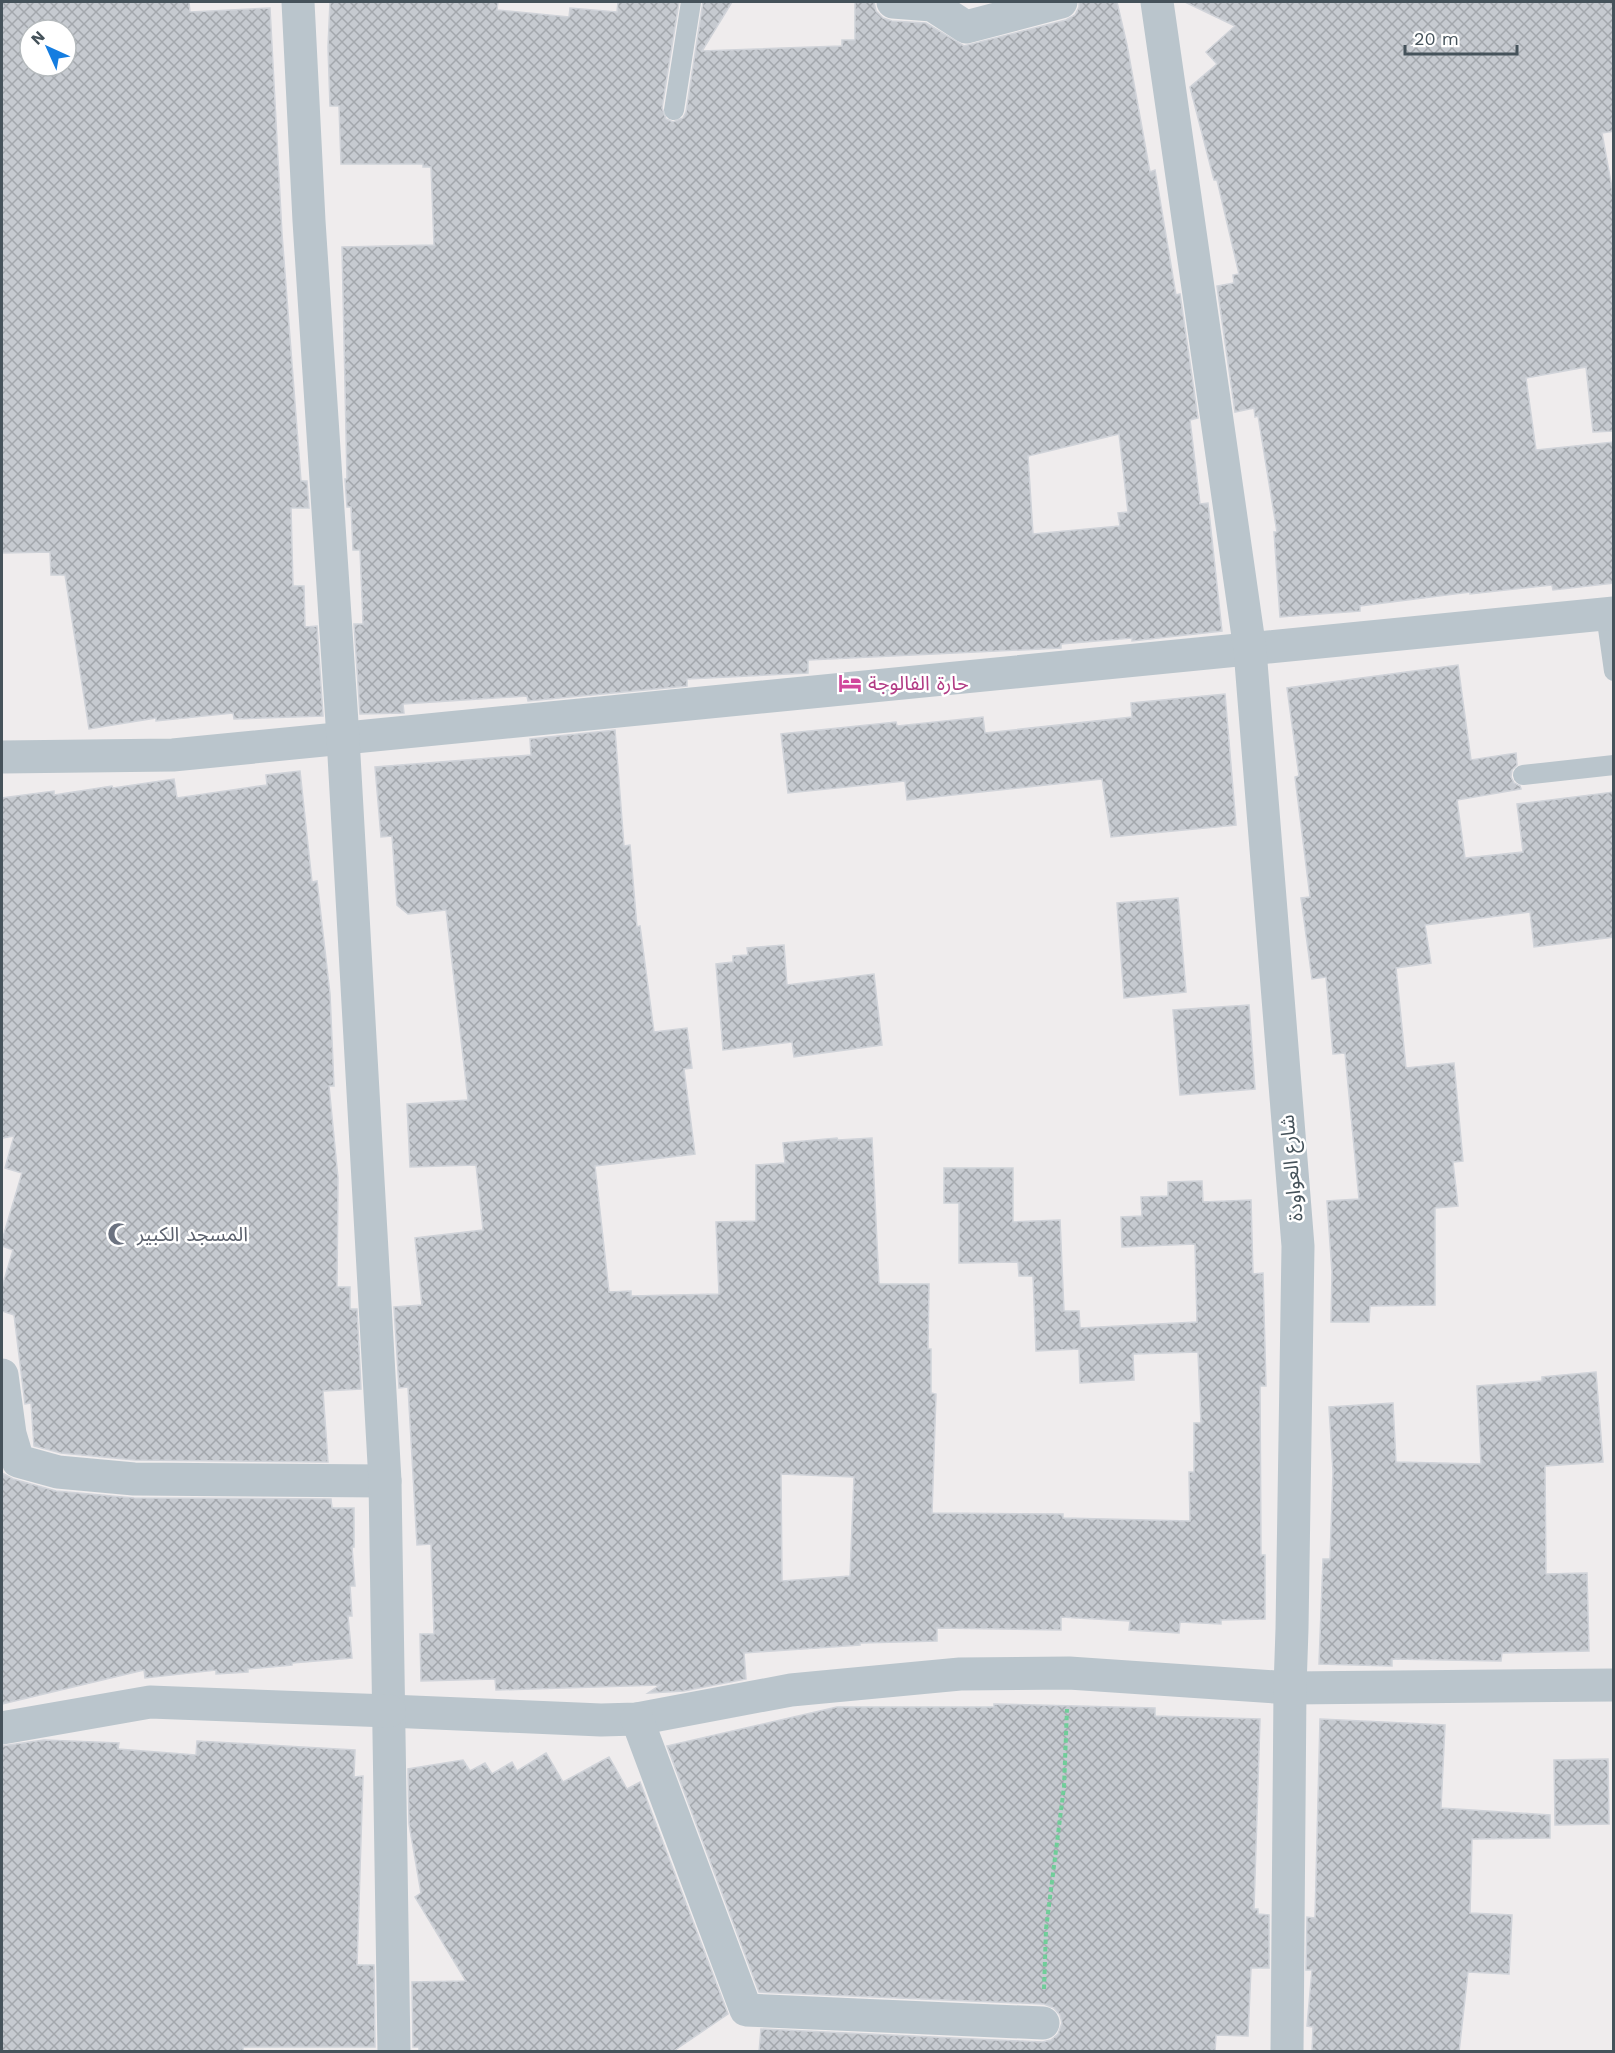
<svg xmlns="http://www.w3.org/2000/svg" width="1615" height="2053" viewBox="0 0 1615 2053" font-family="'Work Sans','Noto Sans Arabic',sans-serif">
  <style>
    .building { fill: url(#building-cross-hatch); stroke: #d0d3d9; stroke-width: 1.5; fill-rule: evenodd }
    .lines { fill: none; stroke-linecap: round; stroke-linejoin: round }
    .path { stroke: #70cd99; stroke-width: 4; stroke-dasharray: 4.5 3; stroke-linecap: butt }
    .service { stroke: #bac5cc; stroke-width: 20 }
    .minor { stroke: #bac5cc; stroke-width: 33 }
    .tertiary { stroke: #bac5cc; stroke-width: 33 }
    .labels { text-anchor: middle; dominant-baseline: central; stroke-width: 5; stroke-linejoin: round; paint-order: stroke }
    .hotel-label { font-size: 20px; fill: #b23c85; stroke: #fff; text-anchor: start }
    .street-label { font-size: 20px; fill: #45525a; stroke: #fff }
    .worship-label { font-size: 20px; fill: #5b616d; stroke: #fff; text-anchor: start }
  </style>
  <defs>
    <pattern id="building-cross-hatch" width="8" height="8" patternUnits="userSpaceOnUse" patternTransform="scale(1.5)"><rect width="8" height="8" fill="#c6cad0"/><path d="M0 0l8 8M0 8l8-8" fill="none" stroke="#a3a7ac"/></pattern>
  </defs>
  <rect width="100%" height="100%" fill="#efeced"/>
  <g class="building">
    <path d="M2 2H189L190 12 270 8 282 234 301 481H307L309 508H291L293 586H304L305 627 317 626 323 716 234 719 233 713 156 721V718L89 729 65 575H51L50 552 2 553ZM30 30H66V66H30Z"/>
    <path d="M330 2H498L497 10 569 17 570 8 617 12 618 2H679L662 108 666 119 673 122 683 118 686 112 703 2H732L702 51 842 46V40H855V2H874L876 11 883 18 892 21 926 23 964 46 1066 20 1075 15 1079 7V2H1117L1127 45 1150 172 1155 170 1176 295 1180 294 1198 418 1190 420 1200 504 1208 503 1222 631 1132 641V638L1061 644V648L808 660V673L687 679V686L528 701 527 696 403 704 404 713 360 714 354 624H363L360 550H353L351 507H347L345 479H347L342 247 434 245 431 167H423V164H341L339 106H330L328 47ZM1119 434 1128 512 1118 513 1120 526 1033 534 1028 456Z"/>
    <path d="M1185 2H1614V131L1602 133 1614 199V431L1593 432 1586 367 1526 378 1536 450 1614 442V583L1553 590 1552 585 1470 594V592L1360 606V611L1280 617 1274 532H1277L1258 416 1255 417 1254 408 1235 412 1217 286 1234 283 1233 275 1239 274 1217 180H1214L1190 87 1217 64 1206 52 1235 26Z"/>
    <path d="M1458 665 1471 760 1516 753 1517 765 1512 770 1511 777 1514 783 1520 786 1521 789 1457 800 1465 858 1523 852 1517 804 1614 792V937L1534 947 1530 912 1425 925 1431 963 1396 968 1406 1068 1454 1063 1463 1161 1453 1162 1458 1206 1435 1208V1305L1370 1306 1369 1322H1331L1332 1272 1327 1201 1359 1199 1345 1053 1333 1054 1326 977 1312 979 1301 898 1310 897 1295 777 1299 776 1287 688Z"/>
    <path d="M1225 694 1236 825 1111 837 1102 779 907 800 905 781 788 793 781 734 896 722 897 726 983 717 985 733 1132 717 1131 703Z"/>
    <path d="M615 730 624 846 630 845 637 927 640 926 654 1032 687 1028 692 1068 684 1069 695 1154 595 1166 609 1292 631 1291V1296L719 1294 716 1222 756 1221V1165L785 1163 783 1143 837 1138 838 1140 872 1138 879 1284H929L928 1349H931V1393L936 1394 932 1513 1063 1514V1518L1190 1521 1189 1472H1194V1423H1201L1198 1352 1133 1354 1134 1380 1080 1383 1079 1349 1036 1351 1033 1276H1019L1018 1262 959 1263V1203H944V1168H1013V1222L1060 1220 1064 1311H1079L1080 1328 1197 1322 1195 1244 1122 1247 1121 1217 1142 1216 1141 1197 1168 1196V1182L1202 1181 1203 1202 1251 1200 1253 1274 1263 1273 1266 1386H1260L1261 1555H1265V1619L1221 1620V1624L1180 1622 1179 1633 1129 1630 1130 1621 1061 1617V1630L937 1628V1641L860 1643V1645L744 1653 746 1679 684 1691 648 1693 660 1685 496 1690 495 1679 421 1681 420 1634H434L431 1544 417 1545 408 1387 399 1388 394 1307 422 1305 415 1238 483 1230 476 1165 410 1167 407 1104 468 1100 446 910 408 914 397 905 392 836 381 837 375 767 531 755 530 739ZM781 1474 854 1477 850 1576 782 1581Z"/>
    <path d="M300 771 312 882 317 881 330 994 334 1086H329L338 1178 337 1287H350V1309H357L361 1389 323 1391 328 1462 135 1460 61 1453 34 1446 31 1403 25 1404 14 1315 2 1311V1287L13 1250 2 1246V1240L22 1173 5 1168 14 1136 2 1138V798L54 791V795L112 786 113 788 174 779 177 798 267 785 266 775Z"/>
    <path d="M1178 898 1186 992 1124 998 1117 903Z"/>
    <path d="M784 945 787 985 874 974 882 1045 794 1057 792 1042 723 1050 716 964 733 962V956L748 955 747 948Z"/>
    <path d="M1249 1005 1255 1089 1180 1095 1173 1010Z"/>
    <path d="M1596 1372 1603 1462 1545 1466 1546 1574 1587 1573 1589 1651 1502 1653 1501 1661 1392 1659V1666L1319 1664 1323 1559H1330L1333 1472 1329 1407 1393 1403 1396 1462 1481 1464 1477 1386 1542 1381V1377Z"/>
    <path d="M2 1473 13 1479 56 1491 134 1498 331 1499 332 1508H354V1547H352L355 1586H350L352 1616H348L352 1658 292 1663V1665L248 1669V1672L216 1674V1670L145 1678 144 1670 2 1704Z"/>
    <path d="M994 1704 1155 1708V1716L1260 1719 1254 1909H1258V1914L1269 1915V1968H1251L1248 2036 1216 2035 1215 2052H759L761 2029 1042 2042 1051 2040 1058 2034 1062 2023 1060 2015 1054 2008 1044 2004 759 1992 667 1746 837 1707H994Z"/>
    <path d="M1320 1719 1445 1725 1441 1808 1550 1815V1838L1472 1839 1470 1913 1512 1915 1509 1974 1468 1972 1459 2052H1312L1313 2027 1307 2026 1312 1970H1306L1307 1917 1315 1918Z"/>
    <path d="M44 1740 119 1743 118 1749 196 1755 197 1741 355 1750 354 1777 363 1776 357 1965H374L375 2047H243V2052H2V1746Z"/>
    <path d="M546 1753 563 1782 609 1757 627 1789 640 1782 728 2014 672 2052H419V2047H413L412 1982 466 1981 415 1897 421 1893 409 1824 408 1769 463 1760 470 1771 485 1763 492 1774 512 1762 517 1771Z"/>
    <path d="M1608 1759 1609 1824 1555 1825 1554 1760Z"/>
  </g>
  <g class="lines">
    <path class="path" d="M1044 1989 1046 1929 1064 1787 1067 1709"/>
    <g class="service">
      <path d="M674 110 691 2"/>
      <path d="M1606 614 1614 671"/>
      <path d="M1523 775 1614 765"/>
    </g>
    <g class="minor">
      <path d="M893 2 932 5 966 27 1061 2"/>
      <path d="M2 757 173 755 1614 613"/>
      <path d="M2 1375 10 1434 18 1461 58 1472 134 1479 385 1481"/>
      <path d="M389 1711 601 1720 637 1719 791 1690 960 1674 1069 1673 1290 1688 1614 1685"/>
      <path d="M637 1719 746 2010 1043 2023"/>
    </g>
    <g class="tertiary">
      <path d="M298 2 309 221 343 738 385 1481 394 2052"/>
      <path d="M1157 2 1250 650 1298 1246 1292 1629 1290 1688 1287 2052"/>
      <path d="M2 1728 150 1702 389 1711"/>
    </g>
  </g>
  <defs>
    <g id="hotel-bare" transform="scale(1.8)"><path d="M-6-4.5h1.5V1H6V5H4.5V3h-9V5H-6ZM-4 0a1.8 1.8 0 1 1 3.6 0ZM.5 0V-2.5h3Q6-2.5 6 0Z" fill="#d1479c" stroke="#fff" stroke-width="2.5" paint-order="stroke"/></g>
    <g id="mosque-bare" transform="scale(1.8)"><path d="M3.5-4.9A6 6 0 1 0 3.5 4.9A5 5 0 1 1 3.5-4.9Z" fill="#6b7280" stroke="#fff" stroke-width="2.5" paint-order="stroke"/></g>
  </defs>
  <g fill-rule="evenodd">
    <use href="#hotel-bare" x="850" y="683"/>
    <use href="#mosque-bare" x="119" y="1234"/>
  </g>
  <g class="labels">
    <g class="hotel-label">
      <text x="868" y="683">حارة الفالوجة</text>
    </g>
    <g class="street-label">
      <text transform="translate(1291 1168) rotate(-95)">شارع العواودة</text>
    </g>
    <g class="worship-label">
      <text x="137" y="1234">المسجد الكبير</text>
    </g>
  </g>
  <rect width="1615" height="2053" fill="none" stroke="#45525a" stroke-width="6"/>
  <g transform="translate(48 48) rotate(315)"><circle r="28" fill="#ffffff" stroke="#b5babd" stroke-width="1.5"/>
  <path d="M0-4.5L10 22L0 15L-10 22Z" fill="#157de0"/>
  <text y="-9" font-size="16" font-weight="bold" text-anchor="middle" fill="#45525a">N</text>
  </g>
  <path d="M1405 45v9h112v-9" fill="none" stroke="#45525a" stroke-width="3"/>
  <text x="1414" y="45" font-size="18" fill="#45525a" stroke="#ffffff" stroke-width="4.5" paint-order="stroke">20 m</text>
</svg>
